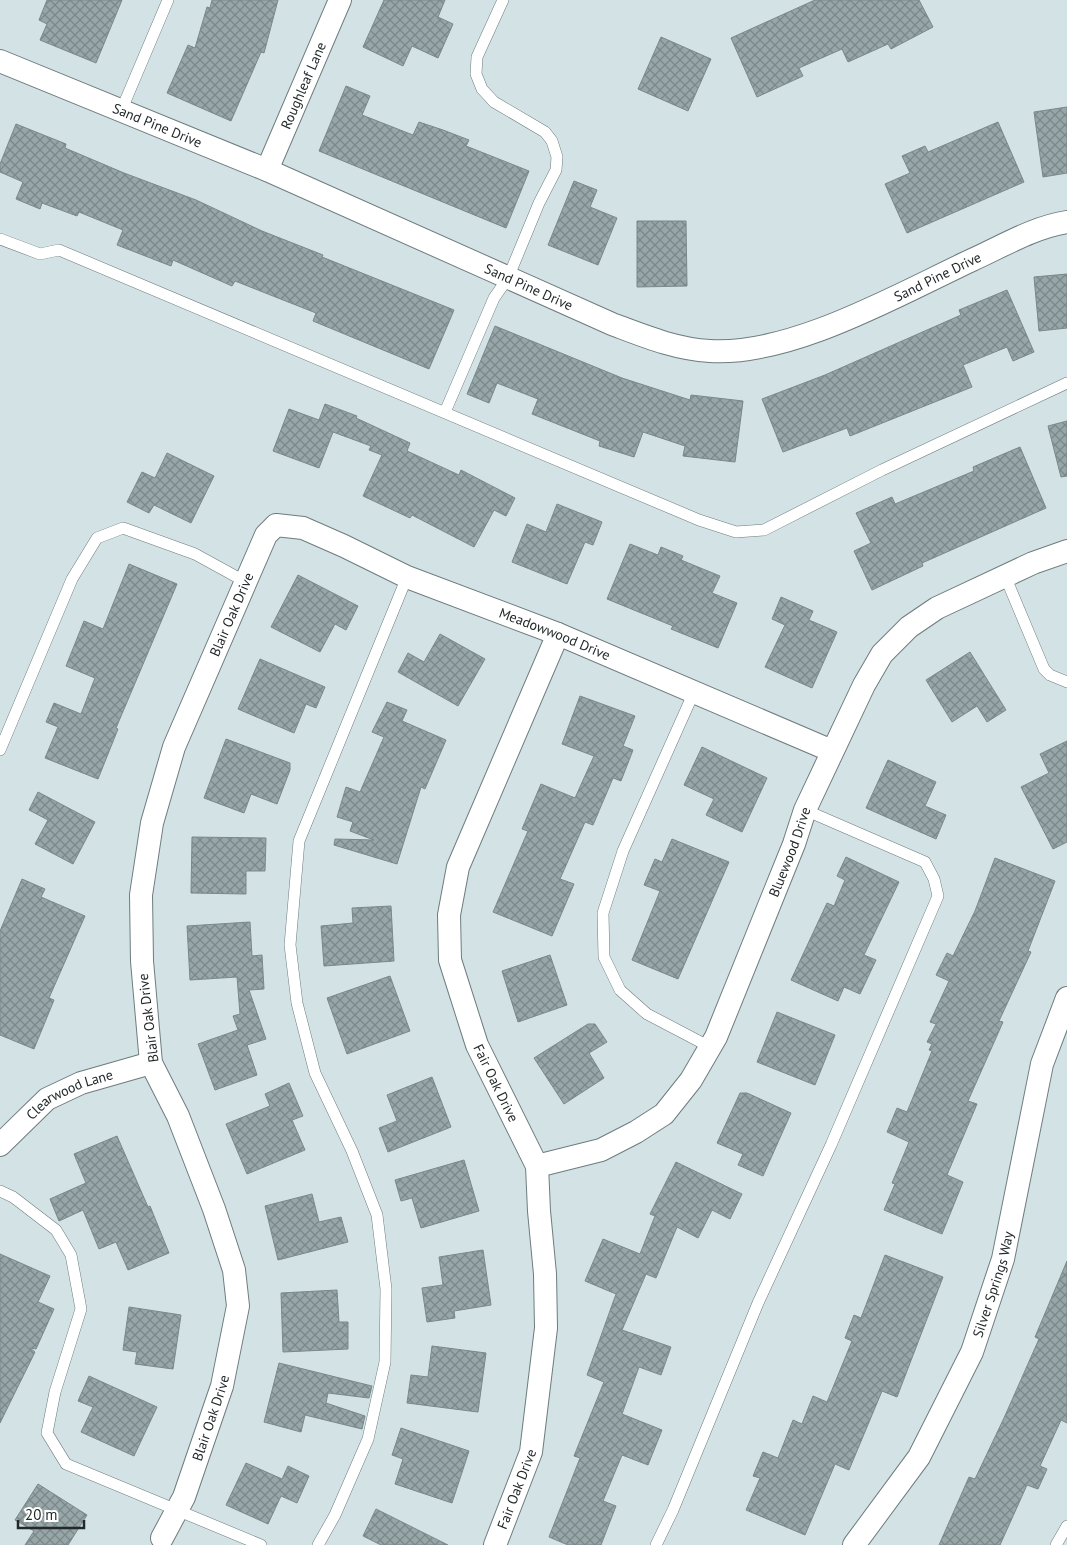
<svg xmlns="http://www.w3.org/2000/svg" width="1067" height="1545" viewBox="0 0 1067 1545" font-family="'PT Sans',sans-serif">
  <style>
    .building { fill: url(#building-cross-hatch); stroke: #7a888b }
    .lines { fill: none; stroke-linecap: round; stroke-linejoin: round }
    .lane-casing { stroke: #6e7c7f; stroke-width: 12 }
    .street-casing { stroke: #6e7c7f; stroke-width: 24 }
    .lane { stroke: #fff; stroke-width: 11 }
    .street { stroke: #fff; stroke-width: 22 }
    .labels { text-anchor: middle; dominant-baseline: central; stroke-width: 4; stroke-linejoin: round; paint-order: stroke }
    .street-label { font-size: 14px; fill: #23292a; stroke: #fff }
  </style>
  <defs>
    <pattern id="building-cross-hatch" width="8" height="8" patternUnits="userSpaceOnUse" patternTransform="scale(1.25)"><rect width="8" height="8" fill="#97a6a8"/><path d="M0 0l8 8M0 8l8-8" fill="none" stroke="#7b8789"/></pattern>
  </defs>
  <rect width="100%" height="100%" fill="#d2e2e5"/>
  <g class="building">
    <path d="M47 0H122L96 63 40 40 47 24 39 20Z"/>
    <path d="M212 0H278L264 53 261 52 231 121 167 93 188 45 195 48 207 7 210 8Z"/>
    <path d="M384 0H445L438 17 453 24 438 58 412 46 403 66 363 47Z"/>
    <path d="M815 0H919L933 27 891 49 888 44 848 62 842 49 799 68 803 76 757 97 731 38Z"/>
    <path d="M661 37 711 59 688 111 638 89Z"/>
    <path d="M346 86 370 96 362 115 413 135 419 122 443 130 469 140 466 146 529 171 506 228 319 151Z"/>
    <path d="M1067 107V173L1043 177 1034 112Z"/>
    <path d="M998 122 1024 182 907 233 885 184 910 173 902 156 925 146 928 152Z"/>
    <path d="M16 124 66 144 65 148 124 173 196 200 262 231 323 255 322 257 454 310 429 369 313 321 316 313 235 281 232 286 173 260 171 266 117 245 123 230 79 212 77 216 42 203 40 209 16 199 23 182 0 172V164Z"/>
    <path d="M574 181 597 190 590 207 617 218 598 265 548 245Z"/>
    <path d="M637 221H686L687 286 637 287Z"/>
    <path d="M1067 274V328L1039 331 1034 277Z"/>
    <path d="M1007 290 1034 352 1013 361 1007 347 963 365 972 387 850 436 847 428 783 452 762 399 825 375 961 315 959 310Z"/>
    <path d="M495 326 622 378 690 400 691 395 743 401 735 462 683 456 685 446 643 432 634 457 599 446 600 441 532 414 538 399 497 383 489 403 467 394Z"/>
    <path d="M325 404 357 416 356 418 410 443 407 451 459 475 461 470 515 498 506 516 494 510 474 547 412 515 410 518 363 496 382 455 369 450 371 446 333 432 319 468 273 451 289 409 319 420Z"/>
    <path d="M1067 421V476L1061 477 1048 426Z"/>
    <path d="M1020 447 1046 508 922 563 923 566 872 590 854 551 871 543 856 513 892 497 895 504 974 471 973 467Z"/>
    <path d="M167 453 214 476 191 523 154 505 149 513 127 502 142 472 155 478Z"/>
    <path d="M557 504 602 522 593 545 585 542 567 584 512 562 527 524 546 532Z"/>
    <path d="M630 544 658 555 661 547 683 556 681 560 720 576 712 593 737 603 718 648 671 629 673 626 607 599Z"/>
    <path d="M129 564 177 584 116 728 118 729 98 779 45 758 58 727 46 722 54 703 81 714 95 678 66 666 84 621 103 629Z"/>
    <path d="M298 575 358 606 346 630 335 624 320 652 271 627Z"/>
    <path d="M781 597 813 611 809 620 837 632 812 688 765 667 785 625 772 619Z"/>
    <path d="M440 634 485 659 458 706 398 672 408 653 424 662Z"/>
    <path d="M970 652 1006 710 987 722 977 706 952 722 926 680Z"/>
    <path d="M260 659 325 687 316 708 306 704 294 733 238 709Z"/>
    <path d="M580 696 635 716 623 746 633 750 621 781 613 778 593 825 585 822 560 879 574 884 552 936 493 912 528 831 522 829 541 784 575 798 594 756 562 744Z"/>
    <path d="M387 702 407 710 402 721 446 740 425 789 421 787 397 864 334 845 335 839 374 840 350 831 353 822 337 817 346 787 360 792 384 737 372 732Z"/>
    <path d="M226 739 290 763V770L277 804 251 794 244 813 204 798Z"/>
    <path d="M1067 741V842L1053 849 1021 787 1049 773 1040 754Z"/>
    <path d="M702 747 767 778 742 832 706 815 714 799 684 785Z"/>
    <path d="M888 760 936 782 925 806 946 815 936 839 866 808Z"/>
    <path d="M38 792 95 822 73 864 35 844 48 820 29 810Z"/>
    <path d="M192 837 266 838 265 871H246V894L191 893Z"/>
    <path d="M672 839 729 862 678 979 632 960 660 891 644 885 655 859 662 862Z"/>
    <path d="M846 857 899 882 864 955 876 960 860 994 844 987 838 1001 791 980 827 903 834 906 845 880 837 876Z"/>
    <path d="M995 858 1055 881 1028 951 1031 952 999 1021 1003 1022 968 1101 977 1104 947 1175 963 1182 942 1234 884 1210 895 1184 892 1183 909 1142 887 1132 897 1108 907 1112 932 1051 929 1050 932 1044 927 1042 936 1024 930 1022 949 981 936 975 947 953 953 956 975 911Z"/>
    <path d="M22 879 45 889 41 897 85 916 49 998 54 1000 34 1049 0 1035V931Z"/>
    <path d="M391 906 394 961 324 966 321 926 353 923 352 908Z"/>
    <path d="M250 922 252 956 262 955 264 989 249 990 266 1039 247 1045 257 1075 215 1090 198 1044 238 1030 233 1016 240 1014 237 977 190 980 187 926Z"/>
    <path d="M550 955 567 1005 518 1022 502 971Z"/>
    <path d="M390 976 410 1031 347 1054 327 998Z"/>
    <path d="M777 1012 835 1035 815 1085 757 1062Z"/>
    <path d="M588 1024H595L607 1042 589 1053 604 1078 564 1104 534 1058Z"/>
    <path d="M432 1077 451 1127 388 1152 379 1128 397 1121 387 1095Z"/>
    <path d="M289 1083 303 1116 292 1120 305 1150 247 1174 226 1124 270 1106 265 1094Z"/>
    <path d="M740 1093H747L791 1113 763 1176 738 1165 743 1154 717 1143Z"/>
    <path d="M117 1136 148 1207 150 1206 169 1253 128 1270 116 1242 99 1249 83 1210 59 1221 50 1199 86 1183 74 1154Z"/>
    <path d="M464 1160 479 1211 421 1228 412 1198 401 1201 395 1180Z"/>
    <path d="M676 1162 742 1194 730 1219 712 1210 698 1238 677 1227 656 1278 646 1274 622 1330 671 1347 661 1375 639 1367 622 1414 662 1430 648 1465 622 1455 603 1501 616 1506 601 1545H568L549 1537 580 1458 574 1456 604 1382 587 1375 616 1294 585 1281 603 1239 640 1254 655 1216 650 1214Z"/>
    <path d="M312 1194 319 1222 341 1217 348 1242 278 1260 265 1206Z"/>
    <path d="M483 1250 491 1305 454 1311 455 1318 427 1322 422 1288 443 1285 439 1257Z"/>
    <path d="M0 1254 50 1276 38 1302 54 1309 36 1349 30 1348 35 1352 0 1423Z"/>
    <path d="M885 1255 943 1277 897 1397 882 1391 849 1470 835 1464 805 1535 746 1510 760 1478 753 1476 763 1452 778 1458 793 1420 802 1424 813 1396 827 1402 852 1341 845 1338 854 1315 861 1318Z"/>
    <path d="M1067 1261V1423L1061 1420 1040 1466 1047 1469 1038 1489 1027 1485 1000 1545H939L969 1477 975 1479 1004 1418 1039 1339 1035 1337Z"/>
    <path d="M337 1290 339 1322H348V1349L283 1352 281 1293Z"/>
    <path d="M129 1307 181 1315 173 1369 135 1364 137 1352 123 1350Z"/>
    <path d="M432 1346 486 1353 478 1412 407 1403 411 1375 428 1377Z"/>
    <path d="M279 1363 372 1386 369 1398 328 1393 326 1403 365 1416 362 1429 305 1415 301 1432 264 1422Z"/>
    <path d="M89 1376 157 1407 134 1456 81 1432 93 1407 78 1401Z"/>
    <path d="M401 1428 469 1451 452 1503 395 1484 403 1459 392 1455Z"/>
    <path d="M246 1463 282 1479 288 1466 309 1476 297 1503 281 1496 268 1524 226 1505Z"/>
    <path d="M38 1484 87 1515 68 1545H25L34 1531 15 1520Z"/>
    <path d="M376 1509 448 1545H381L363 1536Z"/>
  </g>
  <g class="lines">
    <g class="lane-casing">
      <g id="lane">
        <path d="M121 111 168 0"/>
        <path d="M0 239 40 254 59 250 699 520 736 532 764 530 882 470 1067 383"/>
        <path d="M445 412 494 298 508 278 539 203 556 170 557 157 552 141 545 132 494 102 482 89 476 74 477 57 503 0"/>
        <path d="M1005 576 1044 669 1050 675 1067 682"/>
        <path d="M694 692 623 851 603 913 604 957 620 990 647 1014 710 1047"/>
        <path d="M0 750 72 579 97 538 123 528 195 554 246 582"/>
        <path d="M0 1191 13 1197 56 1230 71 1255 81 1309 55 1392 47 1433 66 1464 261 1545"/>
        <path d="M318 1545 335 1515 368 1439 385 1362 386 1289 377 1215 352 1151 315 1073 297 1003 290 945 299 841 407 577"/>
        <path d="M656 1545 673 1510 758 1303 831 1145 938 896 934 879 925 862 805 810"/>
        <path d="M1056 1545 1067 1526"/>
      </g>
    </g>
    <g class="street-casing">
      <g id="street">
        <path id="s1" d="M0 61 267 170 612 324C644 336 675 349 710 351 792 356 899 294 972 260 1003 246 1034 227 1067 222"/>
        <path id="s2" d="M267 170 340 0"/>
        <path id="s3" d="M0 1145 47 1099 81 1083 151 1063"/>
        <path id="s4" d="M537 1166 601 1150 636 1132 664 1114 691 1080 716 1037 794 844 805 810 864 685 882 654 909 627 937 608 1033 563 1067 551"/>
        <path id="s5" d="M162 1538 184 1497 222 1386 238 1306 234 1270 214 1209 178 1116 151 1063 142 961 141 895 152 823 174 747 266 535 276 525 303 528 344 546 407 577 558 634 832 751"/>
        <path id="s6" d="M495 1545 531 1452 546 1328 545 1274 539 1211 537 1166 477 1045 450 960 449 915 458 867 558 634"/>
        <path id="s7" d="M854 1545 919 1457 972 1352 1003 1259 1042 1064 1067 998"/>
      </g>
    </g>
    <use href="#lane" class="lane"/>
    <use href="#street" class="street"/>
  </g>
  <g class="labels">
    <g class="street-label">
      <text stroke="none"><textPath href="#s2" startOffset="92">Roughleaf Lane</textPath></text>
      <text stroke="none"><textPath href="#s1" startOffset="170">Sand Pine Drive</textPath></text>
      <text stroke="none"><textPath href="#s1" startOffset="1010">Sand Pine Drive</textPath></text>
      <text stroke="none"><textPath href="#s1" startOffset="575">Sand Pine Drive</textPath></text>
      <text stroke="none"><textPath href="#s5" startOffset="970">Blair Oak Drive</textPath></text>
      <text stroke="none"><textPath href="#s5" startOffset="1371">Meadowwood Drive</textPath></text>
      <text stroke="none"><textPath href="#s4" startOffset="431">Bluewood Drive</textPath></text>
      <text transform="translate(148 1018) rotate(-97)">Blair Oak Drive</text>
      <text transform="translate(496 1083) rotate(64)">Fair Oak Drive</text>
      <text stroke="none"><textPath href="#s3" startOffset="88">Clearwood Lane</textPath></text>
      <text stroke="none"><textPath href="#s7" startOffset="298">Silver Springs Way</textPath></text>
      <text stroke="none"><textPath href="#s5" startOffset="130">Blair Oak Drive</textPath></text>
      <text stroke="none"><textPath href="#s6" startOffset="60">Fair Oak Drive</textPath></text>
    </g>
  </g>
  <path d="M18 1520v8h66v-8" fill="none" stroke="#23292a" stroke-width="2.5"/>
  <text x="25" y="1520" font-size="15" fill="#23292a" stroke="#ffffff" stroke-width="4" paint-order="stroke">20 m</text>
</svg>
